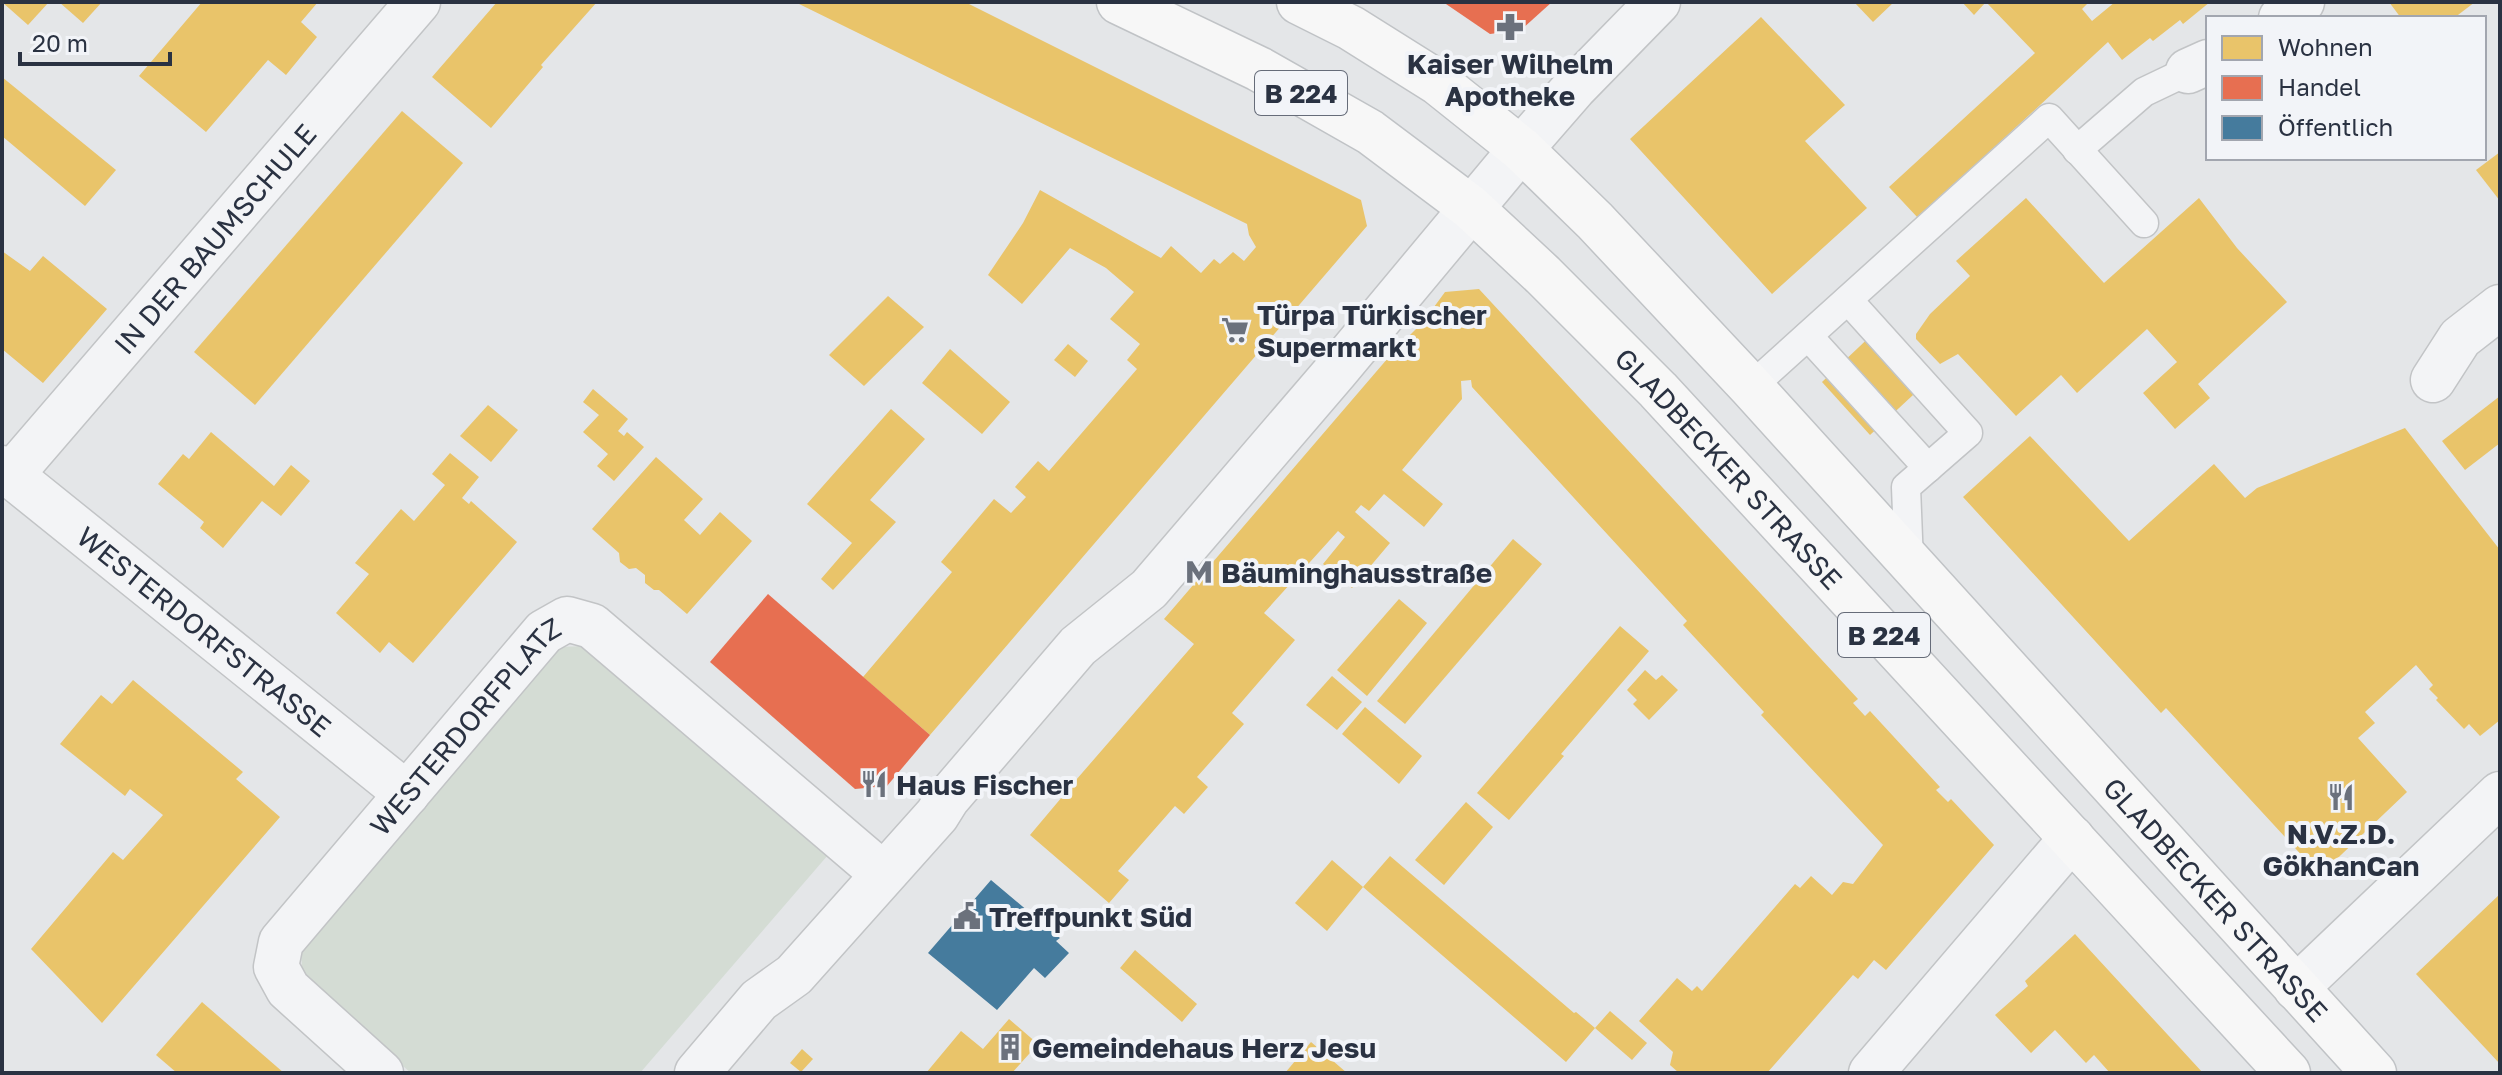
<svg xmlns="http://www.w3.org/2000/svg" width="2502" height="1075" viewBox="0 0 2502 1075" font-family="'Golos Text',sans-serif">
  <style>
    .green { fill: #d4dcd4 }
    .homes { fill: #e9c46a }
    .shops { fill: #e76f51 }
    .public { fill: #457b9d }
    .lines { fill: none; stroke-linecap: round; stroke-linejoin: round }
    .service-casing { stroke: #c2c4c6; stroke-width: 31 }
    .minor-casing { stroke: #c2c4c6; stroke-width: 47 }
    .primary-casing { stroke: #c0c3c6; stroke-width: 47 }
    .service { stroke: #f3f4f6; stroke-width: 28 }
    .minor { stroke: #f3f4f6; stroke-width: 44 }
    .primary { stroke: #f7f7f7; stroke-width: 44 }
    .labels { text-anchor: middle; dominant-baseline: central; stroke-width: 8; stroke-linejoin: round; paint-order: stroke }
    .shield { fill: #f2f4f8; stroke: #666c79; stroke-width: 2 }
    .shield-label { font-size: 26px; font-weight: bold; fill: #2a3242 }
    .poi-label { font-size: 28px; font-weight: bold; fill: #2a3242; stroke: #f2f4f8; text-anchor: start }
    .street-label { font-size: 28px; fill: #2a3242; stroke: #f2f4f8 }
  </style>
  <rect width="100%" height="100%" fill="#e4e6e8"/>
  <path class="green" d="M586 646 828 855 640 1073H411L303 979 300 943 558 647Z"/>
  <g class="homes">
    <path d="M2 2H49L28 25Z"/>
    <path d="M59 2H102L83 23Z"/>
    <path d="M202 2H318L301 22 317 37 286 75 268 60 206 132 139 76Z"/>
    <path d="M497 2H597L541 65 543 67 491 128 432 77Z"/>
    <path d="M795 2H965L1361 200 1367 226 930 735 863 677 952 572 941 562 994 499 1011 513 1026 497 1015 487 1038 461 1049 471 1137 369 1127 360 1140 344 1110 319 1134 292 1106 268 1070 248 1022 304 988 275 1023 223 1040 190 1161 258 1171 246 1201 273 1214 259 1220 264 1233 252 1244 261 1256 247 1249 235 1247 224Z"/>
    <path d="M1854 2H1894L1873 22Z"/>
    <path d="M1962 2H2089L2082 9 2092 21 2115 2H2210L2183 24 2180 20 2153 41 2150 38 2122 60 2108 42 1918 218 1889 187 2035 53 1986 2 1974 15Z"/>
    <path d="M2389 2H2475L2454 18H2401Z"/>
    <path d="M1761 17 1845 105 1805 141 1867 208 1772 294 1630 139Z"/>
    <path d="M2 77 116 170 85 206 2 136Z"/>
    <path d="M402 111 463 163 255 405 194 352Z"/>
    <path d="M2500 152V201L2476 170Z"/>
    <path d="M2026 198 2104 283 2199 198 2237 248 2287 302 2198 384 2210 398 2175 429 2143 393 2177 362 2147 329 2077 393 2061 375 2016 416 1958 354 1940 364 1916 339V334L1930 314 1970 276 1956 261Z"/>
    <path d="M2 251 30 271 43 256 107 309 43 383 2 349Z"/>
    <path d="M1479 289 1858 699 1853 703 1865 716 1870 711 1940 787 1936 790 1948 802 1951 799 1994 845 1886 970 1874 960 1858 979 1853 975 1767 1073H1679L1670 1065 1673 1052 1639 1021 1677 978 1692 991 1697 986 1702 991 1795 884 1800 888 1811 876 1832 895 1843 882 1853 884 1883 845 1761 715 1764 712 1683 625 1687 621 1472 387 1471 380 1461 381 1462 399 1402 470 1443 504 1424 527 1384 494 1369 511 1361 505 1355 512 1390 543 1352 588 1323 564 1345 537 1338 531 1264 613 1295 640 1232 713 1244 724 1197 777 1208 787 1184 814 1175 806 1118 871 1129 880 1109 903 1030 835 1062 797 1060 795 1074 778 1076 780 1194 644 1164 619 1394 351 1423 322 1445 292Z"/>
    <path d="M888 296 924 327 864 386 829 355Z"/>
    <path d="M1878 329 1927 382 1870 435 1822 382Z"/>
    <path d="M1068 344 1088 361 1075 377 1054 360Z"/>
    <path d="M950 349 1010 402 982 434 922 383Z"/>
    <path d="M593 389 628 419 618 431 624 436 627 432 644 447 614 481 597 466 608 454 583 432 599 415 583 402Z"/>
    <path d="M2500 396V443L2465 470 2442 441Z"/>
    <path d="M488 405 518 430 491 462 460 436Z"/>
    <path d="M891 409 925 439 870 500 896 522 833 590 821 579 852 543 807 504Z"/>
    <path d="M2405 428 2500 550V720L2480 736 2469 724 2464 729 2436 700 2438 698 2429 689 2433 685 2416 665 2365 712 2375 723 2358 738 2407 792 2320 875 2166 708 2161 713 1963 497 2030 436 2129 541 2214 464 2245 498 2257 488Z"/>
    <path d="M211 432 274 486 291 465 310 481 281 516 262 501 223 548 200 528 204 522 158 484 183 454 189 459Z"/>
    <path d="M450 453 479 477 462 498 469 504 471 501 517 542 413 663 389 642 380 653 336 613 369 574 355 563 377 537 401 509 414 521 445 485 432 474Z"/>
    <path d="M656 457 703 499 684 520 700 535 720 512 752 541 687 614 659 590H654L645 583V575L636 568 629 569 620 562 619 553 592 529Z"/>
    <path d="M1513 539 1542 564 1405 724 1377 701Z"/>
    <path d="M1399 599 1427 623 1367 696 1337 670Z"/>
    <path d="M1620 626 1649 651 1561 754 1564 756 1509 820 1477 793Z"/>
    <path d="M1645 670 1656 680 1662 675 1678 690 1649 720 1633 704 1637 700 1627 690Z"/>
    <path d="M1332 676 1362 702 1337 730 1306 705Z"/>
    <path d="M133 680 243 772 236 779 280 817 102 1023 31 949 113 852 123 860 163 815 130 789 125 796 60 744 101 695 112 704Z"/>
    <path d="M1365 707 1422 756 1399 784 1342 734Z"/>
    <path d="M1466 802 1493 827 1444 885 1415 860Z"/>
    <path d="M1390 856 1574 1013 1576 1012 1595 1028 1566 1062 1363 887Z"/>
    <path d="M1332 860 1363 887 1327 931 1295 903Z"/>
    <path d="M2500 894V1064L2416 974Z"/>
    <path d="M2075 934 2144 1009 2203 1073H2110L2094 1055 2086 1063 2055 1030 2031 1053 1995 1015 2028 986 2025 981Z"/>
    <path d="M1135 950 1197 1004 1182 1022 1120 968Z"/>
    <path d="M202 1002 284 1073H177L156 1055Z"/>
    <path d="M1610 1011 1647 1043 1632 1060 1595 1028Z"/>
    <path d="M1009 1019 1038 1044 1012 1073H926L961 1031 983 1049Z"/>
    <path d="M1311 1042 1347 1073H1285Z"/>
    <path d="M802 1049 813 1059 801 1072 790 1063Z"/>
  </g>
  <g class="shops">
    <path d="M1443 2H1552L1521 30 1490 34Z"/>
    <path d="M768 594 930 735 887 786 855 789 710 662Z"/>
  </g>
  <path class="public" d="M991 880 1060 938 1056 941 1069 953 1045 978 1034 968 997 1010 928 953Z"/>
  <g class="lines">
    <g class="service-casing">
      <g id="service">
        <path d="M2077 150 2144 92 2188 71"/>
        <path d="M1848 300 1968 433 1906 487 1909 563"/>
        <path d="M1808 336 1928 468"/>
        <path d="M1751 387 2049 118 2144 223"/>
      </g>
    </g>
    <g class="minor-casing">
      <g id="minor">
        <path d="M2281 18 2302 2"/>
        <path d="M2188 71 2208 62"/>
        <path d="M2433 380 2460 338 2500 307"/>
        <path id="s1" d="M2 468 407 794"/>
        <path id="s2" d="M11 475 418 2"/>
        <path d="M2296 988 2500 794"/>
        <path id="s3" d="M381 1073 288 989 276 967 281 942 544 632 567 619 592 626 883 874"/>
        <path d="M697 1073 759 1000 794 975 937 815 947 799 1078 646 1149 589 1336 371 1521 149 1574 88 1658 2"/>
        <path d="M1871 1073 2072 838"/>
      </g>
    </g>
    <g class="primary-casing">
      <g id="primary">
        <path id="s4" d="M1119 2 1259 69 1370 132 1470 207 1543 275 1658 390 2288 1073"/>
        <path id="s5" d="M1299 2 1351 28 1437 82 1521 149 1595 221 1751 387 2374 1073"/>
      </g>
    </g>
    <use href="#service" class="service"/>
    <use href="#minor" class="minor"/>
    <use href="#primary" class="primary"/>
  </g>
  <defs>
    <g id="pharmacy-bare" transform="scale(2.16)"><path d="M-2-6h4v4h4v4h-4v4h-4v-4h-4v-4h4Z" fill="#6b717c" stroke="#f2f4f8" stroke-width="2.5" paint-order="stroke"/></g>
    <g id="supermarket-bare" transform="scale(2.16)"><path d="M-6-5.5h2.5l.6 2H6L4.5 2H-2.5L-4.4-4H-6ZM-1.5 3.2a1.3 1.3 0 1 0 .1 0ZM3 3.2a1.3 1.3 0 1 0 .1 0Z" fill="#6b717c" stroke="#f2f4f8" stroke-width="2.5" paint-order="stroke"/></g>
    <g id="metro-bare" transform="scale(2.16)"><path d="M-5.5 5V-5H-3L0 0L3-5H5.5V5H3V-.5L0 4L-3-.5V5Z" fill="#6b717c" stroke="#f2f4f8" stroke-width="2.5" paint-order="stroke"/></g>
    <g id="restaurant-bare" transform="scale(2.16)"><path d="M-5-6h1v4h1v-4h1v4h1v-4h1v5L-1.5 .5V6h-2V.5L-5-1ZM5-6V6H3V1.5H1.5Q1.5-4 5-6Z" fill="#6b717c" stroke="#f2f4f8" stroke-width="2.5" paint-order="stroke"/></g>
    <g id="civic-bare" transform="scale(2.16)"><path d="M-.6-6.5H3V-4.5H.6V-3L4-1V1h2V6H-6V1h2V-1L-.6-3ZM-1.2 2.5V6h2.4V2.5Z" fill="#6b717c" stroke="#f2f4f8" stroke-width="2.5" paint-order="stroke"/></g>
    <g id="building-bare" transform="scale(2.16)"><path d="M-4-6H4V6H1V3H-1V6H-4ZM-2.5-4.3h1.7v1.8h-1.7ZM.8-4.3h1.7v1.8H.8ZM-2.5-1h1.7V.8h-1.7ZM.8-1h1.7V.8H.8Z" fill="#6b717c" stroke="#f2f4f8" stroke-width="2.5" paint-order="stroke"/></g>
  </defs>
  <g fill-rule="evenodd">
    <use href="#pharmacy-bare" x="1510" y="27"/>
    <use href="#supermarket-bare" x="1235" y="330"/>
    <use href="#metro-bare" x="1199" y="572"/>
    <use href="#restaurant-bare" x="874" y="784"/>
    <use href="#restaurant-bare" x="2341" y="797"/>
    <use href="#civic-bare" x="967" y="916"/>
    <use href="#building-bare" x="1010" y="1047"/>
  </g>
  <g class="labels">
    <g class="shield">
      <rect x="1255" y="71" width="92" height="44" rx="6"/>
      <rect x="1838" y="613" width="92" height="44" rx="6"/>
    </g>
    <g class="shield-label">
      <text x="1301" y="93">B 224</text>
      <text x="1884" y="635">B 224</text>
    </g>
    <g class="poi-label">
      <text x="1510" y="63" text-anchor="middle">Kaiser Wilhelm<tspan x="1510" dy="32">Apotheke</tspan></text>
      <text x="1257" y="314">Türpa Türkischer<tspan x="1257" dy="32">Supermarkt</tspan></text>
      <text x="1221" y="572">Bäuminghausstraße</text>
      <text x="896" y="784">Haus Fischer</text>
      <text x="2341" y="833" text-anchor="middle">N.V.Z.D.<tspan x="2341" dy="32">GökhanCan</tspan></text>
      <text x="989" y="916">Treffpunkt Süd</text>
      <text x="1032" y="1047">Gemeindehaus Herz Jesu</text>
    </g>
    <g class="street-label">
      <text stroke="none"><textPath href="#s2" startOffset="312">IN DER BAUMSCHULE</textPath></text>
      <text stroke="none"><textPath href="#s4" startOffset="776">GLADBECKER STRASSE</textPath></text>
      <text stroke="none"><textPath href="#s1" startOffset="260">WESTERDORFSTRASSE</textPath></text>
      <text stroke="none"><textPath href="#s3" startOffset="460">WESTERDORFPLATZ</textPath></text>
      <text stroke="none"><textPath href="#s5" startOffset="1290">GLADBECKER STRASSE</textPath></text>
    </g>
  </g>
  <rect width="2502" height="1075" fill="none" stroke="#2a3242" stroke-width="8"/>
  <rect x="2206" y="16" width="280" height="144" fill="#f2f4f8" stroke="#a2a6af" stroke-width="2"/>
  <rect x="2222" y="36" width="40" height="24" fill="#e9c46a" stroke="#a2a6af" stroke-width="2"/>
  <text x="2278" y="56" font-size="24" fill="#2a3242">Wohnen</text>
  <rect x="2222" y="76" width="40" height="24" fill="#e76f51" stroke="#a2a6af" stroke-width="2"/>
  <text x="2278" y="96" font-size="24" fill="#2a3242">Handel</text>
  <rect x="2222" y="116" width="40" height="24" fill="#457b9d" stroke="#a2a6af" stroke-width="2"/>
  <text x="2278" y="136" font-size="24" fill="#2a3242">Öffentlich</text>
  <path d="M20 52v12h150v-12" fill="none" stroke="#2a3242" stroke-width="4"/>
  <text x="32" y="52" font-size="24" fill="#2a3242" stroke="#f2f4f8" stroke-width="6" paint-order="stroke">20 m</text>
</svg>
